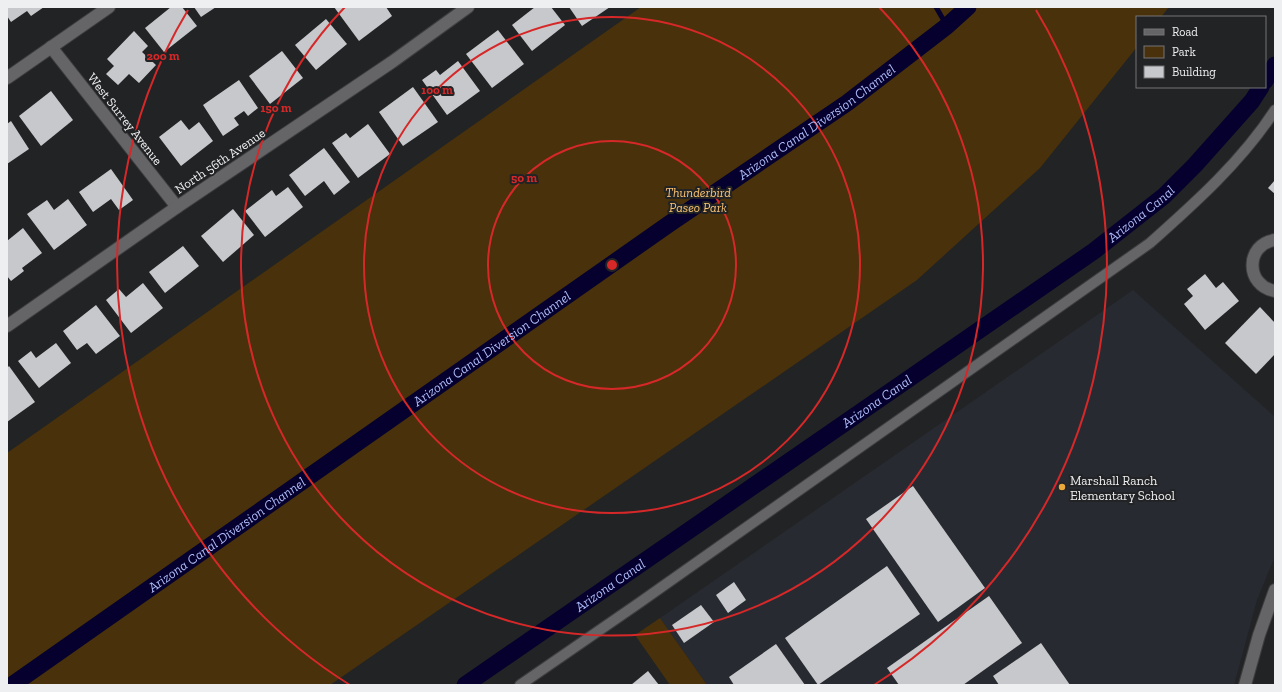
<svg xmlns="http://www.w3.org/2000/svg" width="1282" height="692" viewBox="0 0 1282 692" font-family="'Zilla Slab',serif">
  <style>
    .built { fill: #282a32 }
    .green { fill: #48310b }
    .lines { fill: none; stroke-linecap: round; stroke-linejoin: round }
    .stream { stroke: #05002d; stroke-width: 5 }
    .canal { stroke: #05002d; stroke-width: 17 }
    .building { fill: #c7c8cb }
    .lane-casing { stroke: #3e3e41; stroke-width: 12 }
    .street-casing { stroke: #3e3e41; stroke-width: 14 }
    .secondary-casing { stroke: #3e3e41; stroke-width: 14 }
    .lane { stroke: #656568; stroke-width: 10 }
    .street { stroke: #656568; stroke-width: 12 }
    .secondary { stroke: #656568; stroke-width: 12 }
    .ring { fill: none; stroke: #d62828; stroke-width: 2 }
    .poi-dot { fill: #eca93b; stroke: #222325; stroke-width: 1.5 }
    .labels { text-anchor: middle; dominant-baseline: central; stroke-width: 4; stroke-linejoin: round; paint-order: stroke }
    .street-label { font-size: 13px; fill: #eeeff1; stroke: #222325 }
    .park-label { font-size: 13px; font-style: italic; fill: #fbc373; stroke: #222325 }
    .poi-label { font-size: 13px; fill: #eeeff1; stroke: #222325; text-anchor: start }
    .water-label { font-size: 14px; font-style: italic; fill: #aebbf8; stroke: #222325 }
    .centre { fill: #d62828; stroke: #222325; stroke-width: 2 }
    .ring-label { font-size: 12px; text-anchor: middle; font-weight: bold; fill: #d62828; stroke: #222325; stroke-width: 4; stroke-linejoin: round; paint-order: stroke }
  </style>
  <rect width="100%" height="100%" fill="#222325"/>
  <path class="built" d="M1133 290 1275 417V556L1257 600 1234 685H707L660 618Z"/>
  <g class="green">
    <path d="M641 7H1169L1161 17H1137V47L1040 168 917 280 330 685H7V453Z"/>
    <path d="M660 618 707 685H670L635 635Z"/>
  </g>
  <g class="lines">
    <path class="stream" d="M936 7 947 26"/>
    <g class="canal">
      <path d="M1265 81 1275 65"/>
      <path id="s1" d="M12 685 669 224 847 103 947 26 968 7"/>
      <path id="s2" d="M465 685 1094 251 1164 196 1195 165 1252 101 1261 87"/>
    </g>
  </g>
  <g class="building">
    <path d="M7 7H44L31 16 27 11 11 22 7 16Z"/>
    <path d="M171 7H182L197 26 164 52 145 28Z"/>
    <path d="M194 7H216L201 17Z"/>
    <path d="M334 7H386L392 16 359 41Z"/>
    <path d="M535 7H551L565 25 532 51 512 25Z"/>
    <path d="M569 7H610L582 26Z"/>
    <path d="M326 19 347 44 316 70 295 45Z"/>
    <path d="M498 30 524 64 492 88 466 54Z"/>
    <path d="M134 31 148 46 142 52 156 65 139 83 129 74 118 85 106 74 114 66 107 59Z"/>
    <path d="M282 51 303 78 270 104 249 76Z"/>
    <path d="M458 61 480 91 447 115 422 80 436 70 440 75Z"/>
    <path d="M239 80 258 108 248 116 244 111 234 118 239 125 223 136 203 105Z"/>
    <path d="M413 87 438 122 403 146 379 112Z"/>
    <path d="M51 91 73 120 41 146 19 116Z"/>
    <path d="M181 120 189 130 199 122 213 141 181 166 159 137Z"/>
    <path d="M11 121 29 149 7 164V124Z"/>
    <path d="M368 124 390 154 358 178 332 143 346 133 350 138Z"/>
    <path d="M324 148 350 182 334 195 324 181 305 196 289 175Z"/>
    <path d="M111 169 133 200 119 210 111 199 93 212 79 192Z"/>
    <path d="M1275 180V194L1268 188Z"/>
    <path d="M288 187 303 207 265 237 245 211 272 190 276 196Z"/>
    <path d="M68 199 87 225 54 250 27 214 47 200 54 210Z"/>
    <path d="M233 209 254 235 223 262 201 236Z"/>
    <path d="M23 228 42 253 22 268 24 271 11 281 7 276V241Z"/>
    <path d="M183 246 199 266 165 293 149 272Z"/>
    <path d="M1205 274 1216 288 1223 282 1239 301 1205 330 1184 304 1193 296 1187 289Z"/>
    <path d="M143 283 163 308 131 333 106 300 119 289 126 297Z"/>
    <path d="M96 305 120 336 96 354 87 343 77 350 63 331Z"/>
    <path d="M1260 307 1275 323V354L1256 374 1225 343Z"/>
    <path d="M56 343 71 363 39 388 18 361 31 351 36 358Z"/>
    <path d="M9 366 35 402 7 422V368Z"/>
    <path d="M913 486 985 588 938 622 866 519Z"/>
    <path d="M887 566 920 614 818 685 785 638Z"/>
    <path d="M734 582 746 600 728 613 716 595Z"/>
    <path d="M989 596 1022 643 963 685H899L887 668Z"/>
    <path d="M701 605 714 622 684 643 672 625Z"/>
    <path d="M1041 643 1070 685H999L993 676Z"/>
    <path d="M776 644 805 685H734L729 677Z"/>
    <path d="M648 671 659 685H631Z"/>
  </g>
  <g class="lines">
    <g class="lane-casing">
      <path id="lane" d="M520 685 639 603 1150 243C1195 203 1242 161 1275 110"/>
    </g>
    <g class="street-casing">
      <g id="street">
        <path d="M51 47 177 207"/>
        <path d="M7 78 109 7"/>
        <path d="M1275 240C1245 244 1245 286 1275 291"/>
        <path d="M7 326 177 207 392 62 468 7"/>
      </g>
    </g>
    <g class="secondary-casing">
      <path id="secondary" d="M1245 685 1259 635 1275 590"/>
    </g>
    <use href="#lane" class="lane"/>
    <use href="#street" class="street"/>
    <use href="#secondary" class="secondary"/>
  </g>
  <g class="ring">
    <circle cx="612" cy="265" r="124"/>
    <circle cx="612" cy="265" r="248"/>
    <path d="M879 7A371 371 0 1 1 345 7"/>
    <path d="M350 685A495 495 0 0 1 188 10M1036 10A495 495 0 0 1 874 685"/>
  </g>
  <circle class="poi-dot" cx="1062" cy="487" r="4"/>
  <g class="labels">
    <g class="street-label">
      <text transform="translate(125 119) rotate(52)">West Surrey Avenue</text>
      <text transform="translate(220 161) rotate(-34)">North 56th Avenue</text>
    </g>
    <g class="park-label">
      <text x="698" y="192">Thunderbird<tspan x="698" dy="15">Paseo Park</tspan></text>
    </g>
    <g class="poi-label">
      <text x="1070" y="480">Marshall Ranch<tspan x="1070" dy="15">Elementary School</tspan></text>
    </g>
    <g class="water-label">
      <text stroke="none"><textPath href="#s1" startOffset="982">Arizona Canal Diversion Channel</textPath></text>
      <text stroke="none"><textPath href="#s2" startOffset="824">Arizona Canal</textPath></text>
      <text stroke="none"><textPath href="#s1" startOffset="586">Arizona Canal Diversion Channel</textPath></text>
      <text stroke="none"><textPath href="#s2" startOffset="500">Arizona Canal</textPath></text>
      <text stroke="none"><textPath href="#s1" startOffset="262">Arizona Canal Diversion Channel</textPath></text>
      <text stroke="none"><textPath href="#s2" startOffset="176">Arizona Canal</textPath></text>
    </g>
  </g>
  <circle cx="612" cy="265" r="6" class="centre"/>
  <g class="ring-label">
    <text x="163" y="60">200 m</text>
    <text x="437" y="94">100 m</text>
    <text x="276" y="112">150 m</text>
    <text x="524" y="182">50 m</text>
  </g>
  <rect width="1282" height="692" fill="none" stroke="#eeeff1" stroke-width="16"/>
  <rect x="1136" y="16" width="130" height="72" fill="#222325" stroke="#747577"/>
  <rect x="1144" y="29" width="20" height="6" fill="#656568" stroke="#747577"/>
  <text x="1172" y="36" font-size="12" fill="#eeeff1">Road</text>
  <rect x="1144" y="46" width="20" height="12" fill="#48310b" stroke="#747577"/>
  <text x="1172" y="56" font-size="12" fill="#eeeff1">Park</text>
  <rect x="1144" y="66" width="20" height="12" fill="#c7c8cb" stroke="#747577"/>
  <text x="1172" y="76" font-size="12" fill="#eeeff1">Building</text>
</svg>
